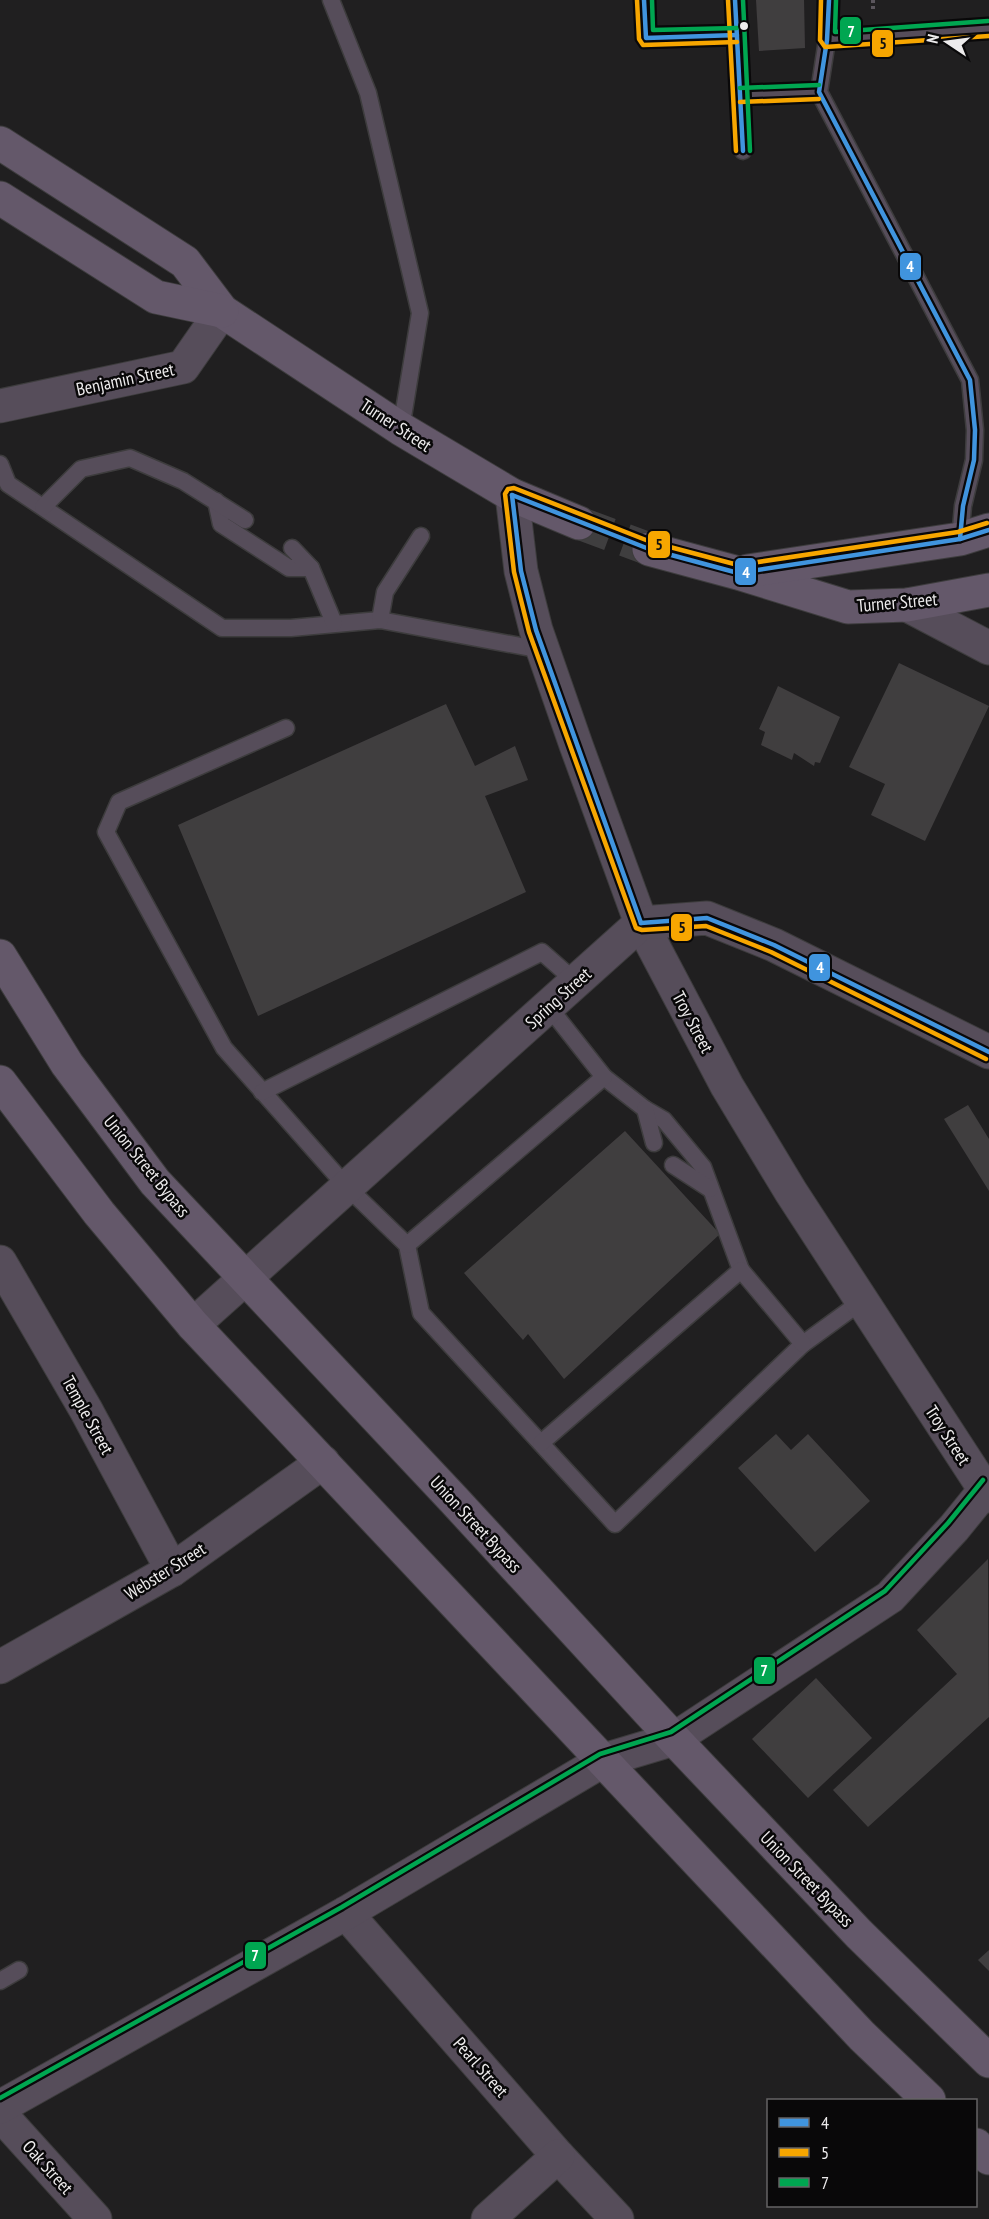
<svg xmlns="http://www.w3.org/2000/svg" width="989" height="2219" viewBox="0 0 989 2219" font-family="'PT Sans Narrow',sans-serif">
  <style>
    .building { fill: #403e3f }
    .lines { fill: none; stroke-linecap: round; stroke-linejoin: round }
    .trunk-tunnel { stroke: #3f3e3f; stroke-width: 33; stroke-dasharray: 33 16; stroke-linecap: butt }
    .service-casing { stroke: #3d3c3d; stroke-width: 19 }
    .minor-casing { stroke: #3d3c3d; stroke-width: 35 }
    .tertiary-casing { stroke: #3d3c3d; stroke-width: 35 }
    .trunk-casing { stroke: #3d3c3d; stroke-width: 35 }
    .path { stroke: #5a555c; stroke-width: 4; stroke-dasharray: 3 3; stroke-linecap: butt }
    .service { stroke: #564d5a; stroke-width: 16 }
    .minor { stroke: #564d5a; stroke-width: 33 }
    .tertiary { stroke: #564d5a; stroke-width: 33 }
    .trunk { stroke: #64586a; stroke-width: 33 }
    .bus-1-casing { stroke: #090809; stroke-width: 9 }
    .bus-2-casing { stroke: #090809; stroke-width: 9 }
    .bus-3-casing { stroke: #090809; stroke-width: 9 }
    .bus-1 { stroke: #4094de; stroke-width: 4.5 }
    .bus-2 { stroke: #f7a600; stroke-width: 4.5 }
    .bus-3 { stroke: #00a651; stroke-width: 4.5 }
    .bus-dot { fill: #edebec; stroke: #090809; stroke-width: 2 }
    .labels { text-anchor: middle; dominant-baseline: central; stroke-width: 5; stroke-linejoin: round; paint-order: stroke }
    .street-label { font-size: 18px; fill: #edebec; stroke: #090809 }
    .line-badge { stroke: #090809; stroke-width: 2 }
    .badge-label { font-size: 16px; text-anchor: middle; font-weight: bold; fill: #fff }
    .pale-badge-label { font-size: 16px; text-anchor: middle; font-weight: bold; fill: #111 }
  </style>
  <rect width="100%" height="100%" fill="#201f20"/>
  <g class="building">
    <path d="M756 0H804L805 48 759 51Z"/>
    <path d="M899 663 989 706 925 841 871 815 885 784 849 767Z"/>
    <path d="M778 686 840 717 820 763 815 762 814 766 794 753 792 760 761 745 765 732 759 729Z"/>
    <path d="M446 704 475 766 515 746 528 780 485 796 526 892 258 1016 178 825Z"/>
    <path d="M968 1105 989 1139V1191L944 1119Z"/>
    <path d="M625 1131 720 1234 564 1379 528 1334 523 1340 464 1273Z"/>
    <path d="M776 1434 791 1450 808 1434 870 1501 815 1552 738 1468Z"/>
    <path d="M988 1559 989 1717 868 1827 833 1790 957 1674 917 1630Z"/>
    <path d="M816 1678 872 1738 808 1798 752 1739Z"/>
    <path d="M989 1950V1971L978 1960Z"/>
  </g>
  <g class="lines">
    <path class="trunk-tunnel" d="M579 523 649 549"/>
    <g class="service-casing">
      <g id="service">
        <path d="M331 0 368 93 420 313 401 429"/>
        <path d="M644 0 646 38 737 35"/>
        <path d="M735 0 743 151"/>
        <path d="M829 0 827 40 819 92 970 380 975 430 974 460 963 506 960 539"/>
        <path d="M827 40 989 28"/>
        <path d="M740 95 819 92"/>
        <path d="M0 464 8 484 222 628H291L380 620 542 650"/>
        <path d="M216 501 221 524 289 568H311"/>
        <path d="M43 507 81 469 130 458 183 481 245 520"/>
        <path d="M292 548 311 568 334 623"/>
        <path d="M380 620 385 592 421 536"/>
        <path d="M286 728 119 802 106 832 224 1048 346 1186 407 1245 421 1313 615 1524 803 1344 862 1301"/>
        <path d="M604 1077 645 1109 664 1120 703 1167 741 1270"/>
        <path d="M262 1092 542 952 576 982"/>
        <path d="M645 1109 654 1143"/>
        <path d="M673 1165 710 1189"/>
        <path d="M407 1245 604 1077 548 1006"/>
        <path d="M541 1443 741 1270 803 1344"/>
        <path d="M0 1981 19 1970"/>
      </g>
    </g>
    <g class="minor-casing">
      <g id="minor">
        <path d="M0 406 183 367 222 311"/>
        <path d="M512 495 521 571 536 630 576 745 641 923 727 1086 791 1192 989 1496"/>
        <path d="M907 605 989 648"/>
        <path d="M0 1262 86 1410 172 1570"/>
        <path d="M193 1325 641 923 707 918 774 945 989 1052"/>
        <path d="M0 1667 172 1570 323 1462"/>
        <path d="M346 1913 558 2156 617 2219"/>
        <path d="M0 2114 95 2219"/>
        <path d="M488 2219 558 2156"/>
      </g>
    </g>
    <g class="tertiary-casing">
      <path id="tertiary" d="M0 2107 346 1913 604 1760 674 1739 890 1597 954 1528 989 1485"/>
    </g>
    <g class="trunk-casing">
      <g id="trunk">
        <path d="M0 143 185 262 222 311 401 429 512 495 579 523"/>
        <path d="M0 198 156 297 222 311"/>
        <path d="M649 549 738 573 848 607 907 605 989 590"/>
        <path d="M748 571 960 539 989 530"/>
        <path d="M0 956 67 1064 155 1182 454 1500 674 1739 859 1934 989 2061"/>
        <path d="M0 1082 99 1213 193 1325 862 2036 929 2100"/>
        <path d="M976 2145 989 2158"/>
      </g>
    </g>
    <path class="path" d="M873 0V12"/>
    <use href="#service" class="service"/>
    <use href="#minor" class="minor"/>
    <use href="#tertiary" class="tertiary"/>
    <use href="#trunk" class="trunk"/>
    <g class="bus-1-casing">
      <g id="bus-1">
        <path d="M644 0 646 38 737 35"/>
        <path d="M735 0 743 151"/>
        <path d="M829 0 827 40 819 92 970 380 975 430 974 460 963 506 960 539"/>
        <path d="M512 495 649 549 738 573 960 539 989 530"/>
        <path d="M512 495 521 571 536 630 641 923"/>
        <path d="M641 923 707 918 774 945 989 1052"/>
      </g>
    </g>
    <g class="bus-2-casing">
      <g id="bus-2">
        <path d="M637 0 639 39 643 45 737 42"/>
        <path d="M728 0 736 151"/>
        <path d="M821 0 820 40 825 47 989 36"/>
        <path d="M740 102 819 99"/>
        <path d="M986 1059 771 952 706 926 642 930 636 928 529 632 514 572 505 494 508 489 514 488 651 542 738 565 958 532 987 523"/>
      </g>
    </g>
    <g class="bus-3-casing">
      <g id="bus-3">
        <path d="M652 0 653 30 737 28"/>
        <path d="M743 0 750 151"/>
        <path d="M836 0 835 32 988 21"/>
        <path d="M740 88 819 85"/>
        <path d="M0 2098 342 1907 600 1754 671 1732 885 1591 948 1523 983 1480"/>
      </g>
    </g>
    <use href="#bus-1" class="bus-1"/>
    <use href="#bus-2" class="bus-2"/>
    <use href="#bus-3" class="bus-3"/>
  </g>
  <circle class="bus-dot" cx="744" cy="26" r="5"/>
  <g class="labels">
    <g class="street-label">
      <text transform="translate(125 379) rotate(-12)">Benjamin Street</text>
      <text transform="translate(396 425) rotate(33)">Turner Street</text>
      <text transform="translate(897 602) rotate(-5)">Turner Street</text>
      <text transform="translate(558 998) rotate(-42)">Spring Street</text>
      <text transform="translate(693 1022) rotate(62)">Troy Street</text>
      <text transform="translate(147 1166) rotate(51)">Union Street Bypass</text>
      <text transform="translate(88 1415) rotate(61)">Temple Street</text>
      <text transform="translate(948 1435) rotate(57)">Troy Street</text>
      <text transform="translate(476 1524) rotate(47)">Union Street Bypass</text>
      <text transform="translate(165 1571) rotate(-32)">Webster Street</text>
      <text transform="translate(807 1879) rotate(46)">Union Street Bypass</text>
      <text transform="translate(481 2067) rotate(49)">Pearl Street</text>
      <text transform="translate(48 2167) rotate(48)">Oak Street</text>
    </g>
  </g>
  <g class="line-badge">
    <rect x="839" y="16" width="23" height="29" rx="6" fill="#00a651"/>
    <rect x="871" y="29" width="23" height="29" rx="6" fill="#f7a600"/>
    <rect x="899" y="252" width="23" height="29" rx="6" fill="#4094de"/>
    <rect x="647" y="530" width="24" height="29" rx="6" fill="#f7a600"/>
    <rect x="734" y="557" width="23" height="29" rx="6" fill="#4094de"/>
    <rect x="670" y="913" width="23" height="29" rx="6" fill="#f7a600"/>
    <rect x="808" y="953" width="23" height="29" rx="6" fill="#4094de"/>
    <rect x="753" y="1656" width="23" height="29" rx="6" fill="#00a651"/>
    <rect x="244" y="1941" width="23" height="29" rx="6" fill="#00a651"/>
  </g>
  <g class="badge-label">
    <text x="851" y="37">7</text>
    <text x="910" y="272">4</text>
    <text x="746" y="578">4</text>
    <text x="820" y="973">4</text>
    <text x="764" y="1676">7</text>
    <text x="255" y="1961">7</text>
  </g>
  <g class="pale-badge-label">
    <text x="883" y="49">5</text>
    <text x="659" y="550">5</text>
    <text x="682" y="933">5</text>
  </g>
  <rect x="767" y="2099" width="210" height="108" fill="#090809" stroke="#646364" stroke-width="1.5"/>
  <rect x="779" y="2118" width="30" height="9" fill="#4094de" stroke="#646364" stroke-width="1.5"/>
  <text x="821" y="2129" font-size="18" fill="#edebec">4</text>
  <rect x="779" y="2148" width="30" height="9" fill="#f7a600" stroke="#646364" stroke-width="1.5"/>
  <text x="821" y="2159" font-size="18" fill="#edebec">5</text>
  <rect x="779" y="2178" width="30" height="9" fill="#00a651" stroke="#646364" stroke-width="1.5"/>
  <text x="821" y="2189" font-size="18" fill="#edebec">7</text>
  <g transform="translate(947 42) rotate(283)" stroke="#090809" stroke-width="4.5" paint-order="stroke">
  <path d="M0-4.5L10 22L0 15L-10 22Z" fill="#edebec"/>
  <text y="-9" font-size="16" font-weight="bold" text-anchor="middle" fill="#edebec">N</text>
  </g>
</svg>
